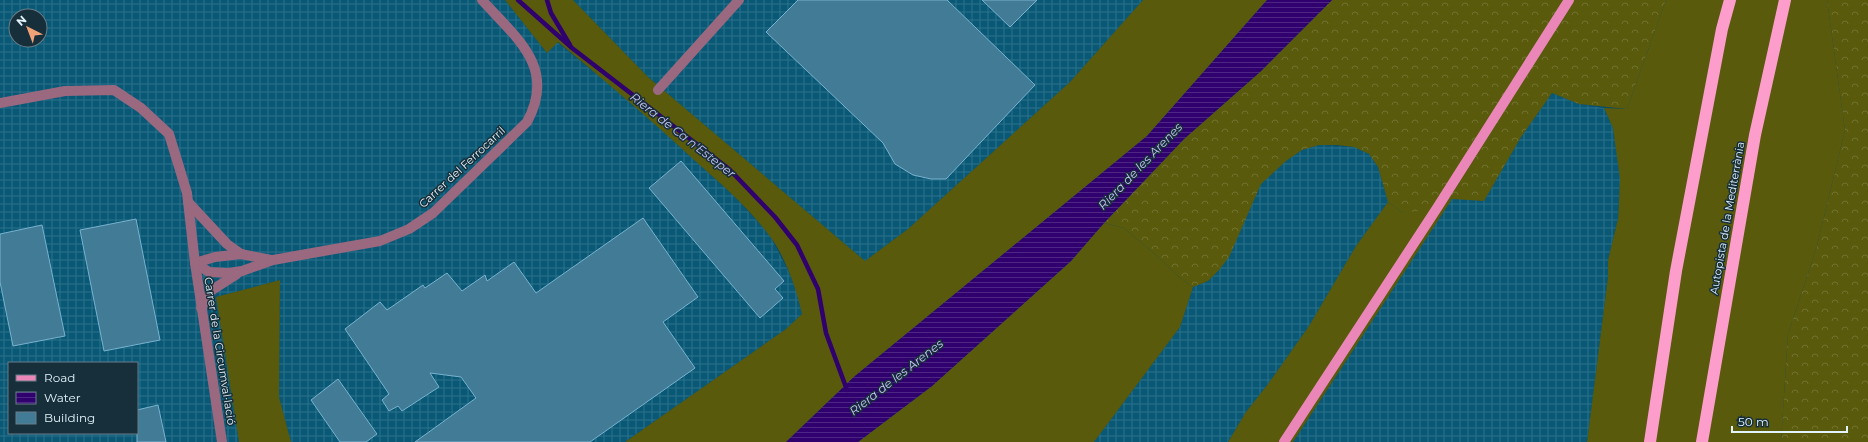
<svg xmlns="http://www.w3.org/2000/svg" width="1868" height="442" viewBox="0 0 1868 442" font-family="Montserrat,sans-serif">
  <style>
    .industrial { fill: url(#industrial-grid); fill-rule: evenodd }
    .grass { fill: #595a0c }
    .forest { fill: url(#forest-crowns) }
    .water { fill: url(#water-rules) }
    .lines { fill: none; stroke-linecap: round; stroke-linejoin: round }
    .stream { stroke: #2f006e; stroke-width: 4.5 }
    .building { fill: #417b96; stroke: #78b2cf }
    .minor { stroke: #9a687f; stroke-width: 10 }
    .major { stroke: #eb87b8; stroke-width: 10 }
    .highway { stroke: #fd9dcb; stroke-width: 12 }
    .labels { text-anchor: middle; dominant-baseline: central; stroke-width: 3; stroke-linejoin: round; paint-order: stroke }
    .street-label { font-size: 11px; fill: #e2f3fc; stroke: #172f3a }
    .water-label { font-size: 12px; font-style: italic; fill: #cbc4fa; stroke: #172f3a }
  </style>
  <defs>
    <pattern id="industrial-grid" width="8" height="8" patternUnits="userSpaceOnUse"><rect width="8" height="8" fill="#095976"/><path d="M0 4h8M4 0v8" fill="none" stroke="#2d718a"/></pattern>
    <pattern id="forest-crowns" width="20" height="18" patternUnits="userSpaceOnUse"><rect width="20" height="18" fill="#595a0c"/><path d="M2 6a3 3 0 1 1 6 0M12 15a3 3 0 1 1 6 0" fill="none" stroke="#717230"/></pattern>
    <pattern id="water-rules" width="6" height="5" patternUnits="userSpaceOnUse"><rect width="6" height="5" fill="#2f006e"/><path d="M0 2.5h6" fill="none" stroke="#4d2684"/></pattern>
  </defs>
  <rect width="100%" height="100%" fill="#0a4c65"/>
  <g class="industrial">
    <path d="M0 0H505L547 53 557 42 630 101 734 196 769 234 789 272 798 296 802 314 786 329 625 442H291L279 397 280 280 216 297 239 442H0ZM16 16H40V40H16ZM9 363H137V433H9Z"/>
    <path d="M573 0H1143L1070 82 908 229 865 261 648 77Z"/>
    <path d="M1552 93 1579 104 1604 108 1613 128 1619 163 1620 179 1618 219 1608 260V277L1587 442H1293L1452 198 1484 201 1521 137Z"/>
    <path d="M1319 145 1355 147 1369 154 1378 167 1388 202 1356 246 1309 326 1268 384 1246 412 1228 442H1094L1180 327 1193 287 1208 281 1219 270 1241 228 1261 184 1286 161 1302 150Z"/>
  </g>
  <g class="grass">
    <path d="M505 0H573L648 77 865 261 908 229 1070 82 1143 0H1267L1147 136 855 376 786 442H625L786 329 802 314C796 288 785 255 768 234 747 206 719 182 693 159 649 118 604 80 558 42L547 53Z"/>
    <path d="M1666 0H1827L1845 130 1817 246 1788 334 1781 442H1587L1608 277V260L1618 219 1620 179 1613 128 1604 108 1627 109Z"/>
    <path d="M1452 199 1293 442H1228L1246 412 1268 384 1309 326 1356 246 1388 202 1403 213 1438 204Z"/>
    <path d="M1104 223 1124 228 1156 255 1179 277 1193 287 1180 327 1094 442H858L932 386 1071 261Z"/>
    <path d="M280 280 279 397 291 442H239L216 297Z"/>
  </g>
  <g class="forest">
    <path d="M1332 0H1666L1627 109 1579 104 1552 93 1521 137 1484 201 1452 199 1419 211 1403 213 1388 202 1378 167 1369 154 1354 147 1337 145H1319L1302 150 1286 161 1261 184 1229 257 1219 270 1208 281 1193 287 1179 277 1156 255 1124 228 1104 223 1184 139 1260 72Z"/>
    <path d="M1827 0H1868V442H1781L1788 334 1817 246 1845 130Z"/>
  </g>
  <path class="water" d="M1267 0H1332L1260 72 1184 139 1104 223 1071 261 932 386 858 442H786L855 376 1147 136Z"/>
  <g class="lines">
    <g class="stream">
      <path d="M518 0 572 48 729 169 775 217 797 245 818 289 826 333 847 390"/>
      <path d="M547 0 551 13 570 45"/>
    </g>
  </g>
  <g class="building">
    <path d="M798 0H947L1035 85 946 179H931L913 175 895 164 883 143 766 32Z"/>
    <path d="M982 0H1037L1010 27Z"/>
    <path d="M681 161 784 281 775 289 783 298 760 318 649 188Z"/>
    <path d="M643 218 698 297 663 322 695 368 590 442H415L476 398 461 377 430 373 439 387 402 411 398 406 389 411 382 400 389 394 345 329 380 302 387 310 423 285 425 288 447 273 462 291 485 275 487 281 514 262 536 293Z"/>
    <path d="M136 219 160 340 104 351 80 230Z"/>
    <path d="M42 225 65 336 13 346 0 282V234Z"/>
    <path d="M338 379 377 434 366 442H340L311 400Z"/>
    <path d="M158 405 166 442H137V410Z"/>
  </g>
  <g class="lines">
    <g class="minor">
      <path d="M658 90 739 0"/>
      <path d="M0 103 65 91 114 90 141 108 169 134 187 193 195 263 222 442"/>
      <path d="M188 202 227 244 241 254"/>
      <path d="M195 263 209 272 229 273 242 271 273 260 380 241 409 229 433 213 527 122C557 67 516 38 482 0"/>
      <path d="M195 263 215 257 241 254 271 260"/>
      <path d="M201 308 212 290 237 274"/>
    </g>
    <path class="major" d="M1284 442 1437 208 1569 0"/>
    <g class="highway">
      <path d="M1650 442 1676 271 1722 29 1730 0"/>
      <path d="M1702 442 1755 135 1785 0"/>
    </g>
  </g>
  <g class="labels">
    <g class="street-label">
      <text transform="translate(462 167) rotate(-43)">Carrer del Ferrocarril</text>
      <text transform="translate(1727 218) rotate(-80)">Autopista de la Mediterrània</text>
      <text transform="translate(220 351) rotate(81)">Carrer de la Circumval·lació</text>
    </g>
    <g class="water-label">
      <text transform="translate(683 135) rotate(38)">Riera de Ca n'Esteper</text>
      <text transform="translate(1140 166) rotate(-46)">Riera de les Arenes</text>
      <text transform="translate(896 377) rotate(-38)">Riera de les Arenes</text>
    </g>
  </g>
  <rect x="8" y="362" width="130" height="72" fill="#172f3a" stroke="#687d88"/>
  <rect x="16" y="375" width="20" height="6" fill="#eb87b8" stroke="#687d88"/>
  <text x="44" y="382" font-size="12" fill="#e2f3fc">Road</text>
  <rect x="16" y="392" width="20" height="12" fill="url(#water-rules)" stroke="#687d88"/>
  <text x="44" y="402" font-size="12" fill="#e2f3fc">Water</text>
  <rect x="16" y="412" width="20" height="12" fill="#417b96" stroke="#687d88"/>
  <text x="44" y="422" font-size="12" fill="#e2f3fc">Building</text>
  <g transform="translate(28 28) rotate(318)"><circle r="19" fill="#172f3a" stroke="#687d88"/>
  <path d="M0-3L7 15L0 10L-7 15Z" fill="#efa377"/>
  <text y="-6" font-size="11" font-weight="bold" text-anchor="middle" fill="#e2f3fc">N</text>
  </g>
  <path d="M1732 426v6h115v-6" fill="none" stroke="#e2f3fc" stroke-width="2"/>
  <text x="1738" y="426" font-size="12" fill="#e2f3fc" stroke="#172f3a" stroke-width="3" paint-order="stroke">50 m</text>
</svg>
